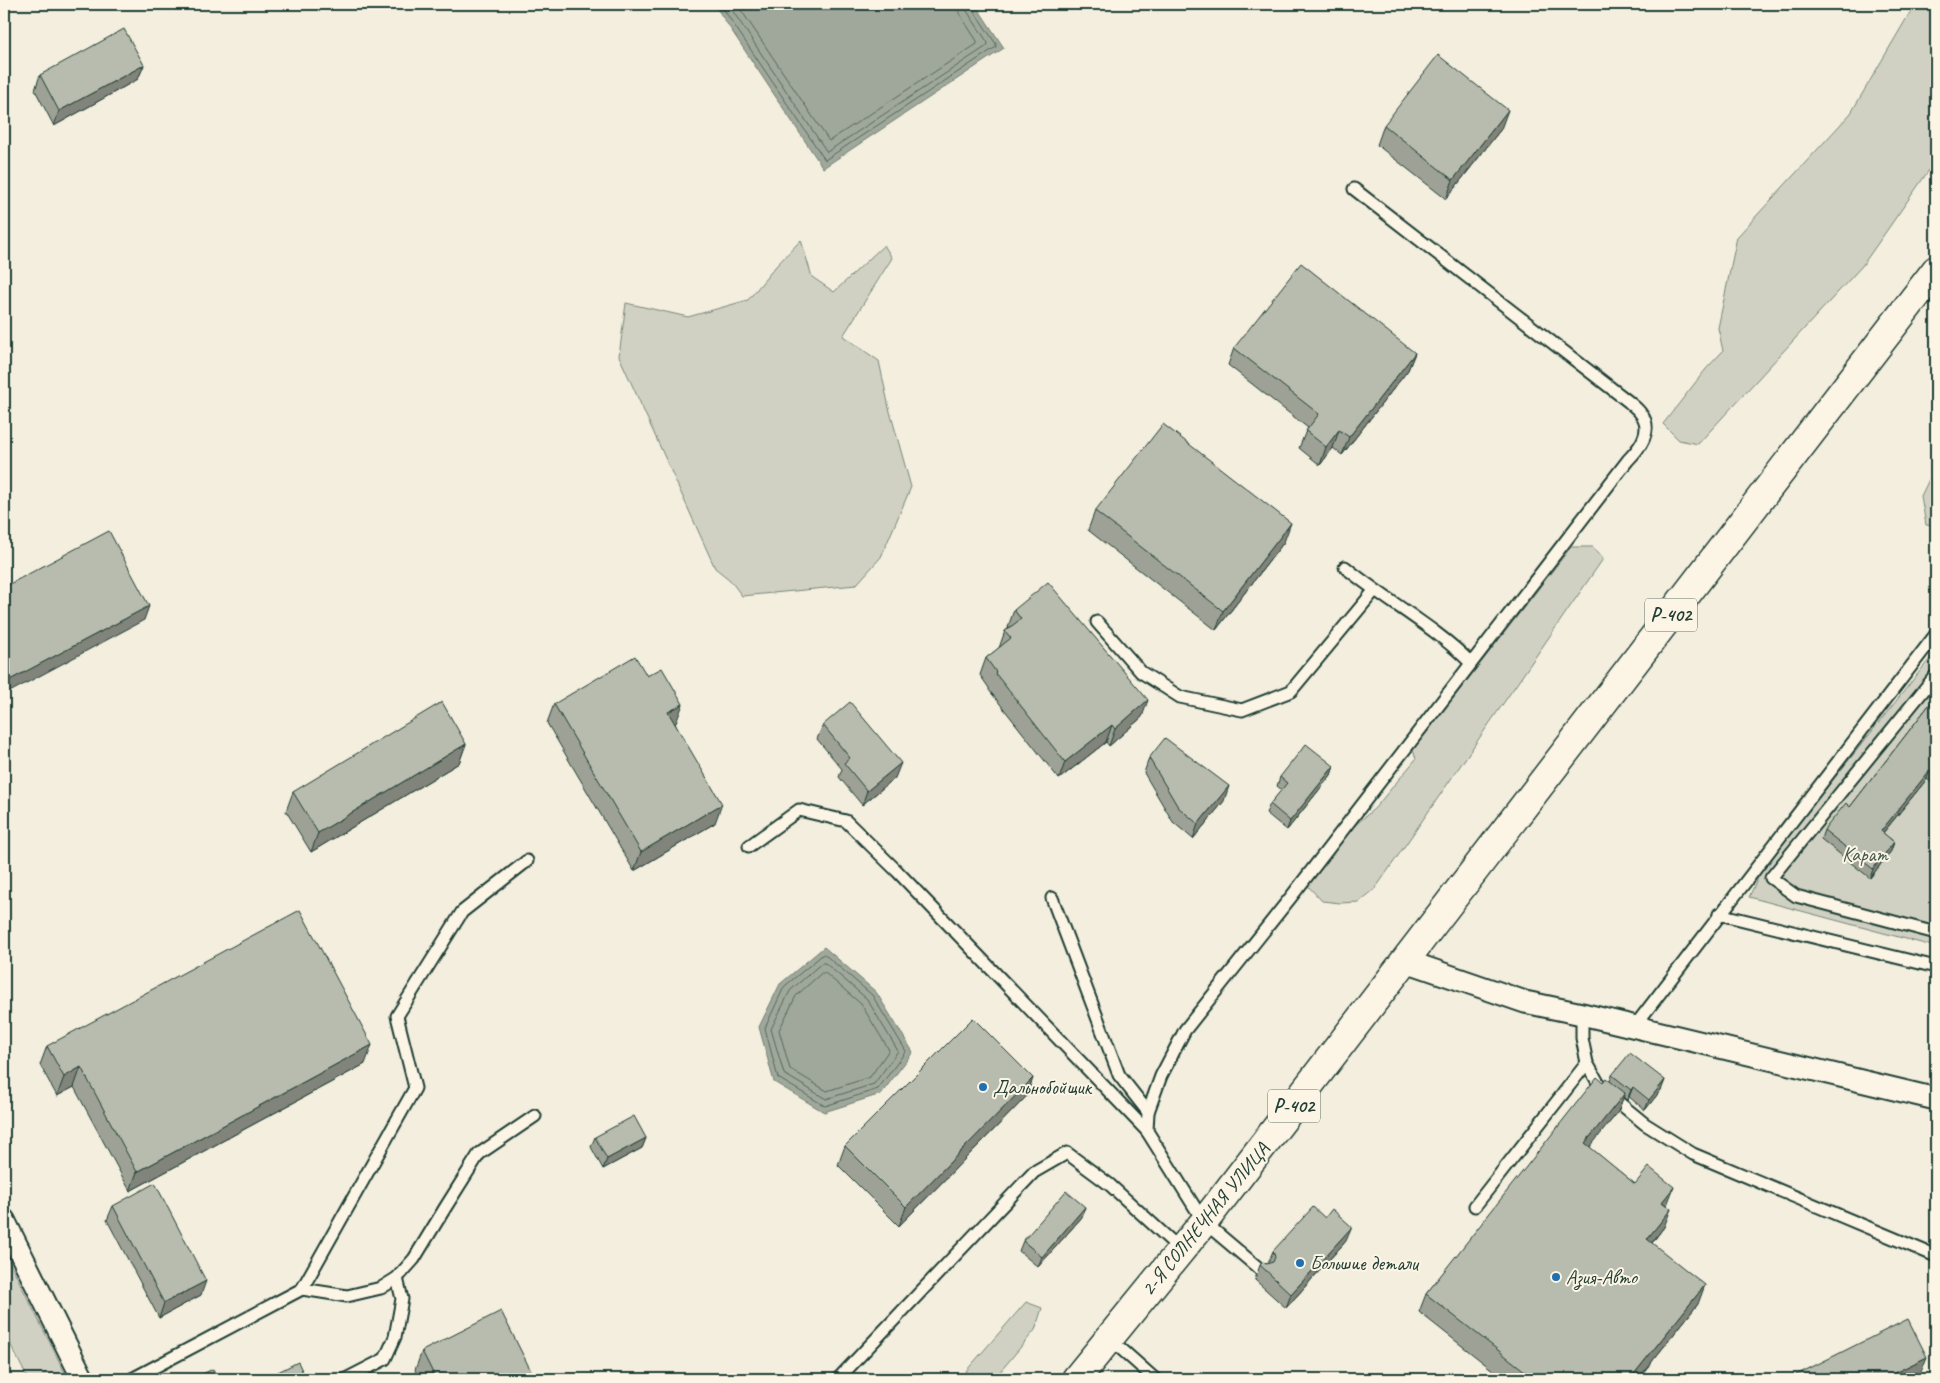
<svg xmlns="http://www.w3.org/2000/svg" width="1940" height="1383" viewBox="0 0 1940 1383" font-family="Caveat,sans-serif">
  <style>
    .green { fill: #d0d1c2; stroke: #78877b }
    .water { fill: #a0a89b; stroke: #6c7d72 }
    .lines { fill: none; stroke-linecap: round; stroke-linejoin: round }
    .shore { stroke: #53685d; stroke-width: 1 }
    .lane-casing { stroke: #1f3d34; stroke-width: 15 }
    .street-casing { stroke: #1f3d34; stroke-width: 25 }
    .primary-casing { stroke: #1f3d34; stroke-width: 31 }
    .lane { stroke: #fcf5e5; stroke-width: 11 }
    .street { stroke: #fcf5e5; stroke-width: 21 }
    .primary { stroke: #fcf5e5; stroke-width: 28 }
    .wall { fill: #9ea296; stroke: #1f3d34 }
    .shaded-wall { fill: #81847a; stroke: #1f3d34 }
    .building { fill: #b8bcae; stroke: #1f3d34 }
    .poi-dot { fill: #1f6fb2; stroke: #fcf5e5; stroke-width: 2 }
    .labels { text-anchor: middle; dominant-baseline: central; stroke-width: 4; stroke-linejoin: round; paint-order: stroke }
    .shield { fill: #fcf5e5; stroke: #617469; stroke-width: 1 }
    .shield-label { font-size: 19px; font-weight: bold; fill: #1f3d34 }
    .park-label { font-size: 20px; fill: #425b50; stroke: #fcf5e5 }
    .poi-label { font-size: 20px; fill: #1f3d34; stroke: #fcf5e5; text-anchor: start }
    .street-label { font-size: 20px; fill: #1f3d34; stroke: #fcf5e5 }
  </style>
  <rect width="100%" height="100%" fill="#f3eede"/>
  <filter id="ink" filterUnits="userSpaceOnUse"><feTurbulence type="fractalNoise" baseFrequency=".02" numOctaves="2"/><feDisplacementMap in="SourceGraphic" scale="10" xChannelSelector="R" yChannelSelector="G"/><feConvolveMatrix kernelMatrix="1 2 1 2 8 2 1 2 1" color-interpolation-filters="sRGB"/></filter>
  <g filter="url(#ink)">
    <g class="green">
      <path d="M1915 4H1936V160L1862 266 1698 444 1679 440 1663 424 1706 369 1723 351 1718 328 1737 237 1851 113Z"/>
      <path d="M801 240 812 277 834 292 884 245 892 258 843 336 879 361 889 408 911 487 881 557 856 585 742 596 730 580 715 568 619 356 626 303 688 317 748 300 776 266Z"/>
      <path d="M1936 465V526L1926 525 1921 496Z"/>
      <path d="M1571 547H1593L1603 559 1375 889 1359 902 1340 903 1322 901 1307 885V877L1339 839 1375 808 1416 759 1413 750Z"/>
      <path d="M1936 651V947L1749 897 1762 869Z"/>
      <path d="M4 1251 68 1379H28L4 1332Z"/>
      <path d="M1026 1302 1042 1308 1035 1330 994 1379H959Z"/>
    </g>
    <g class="water">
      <path d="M714 4H975L1004 48 823 168Z"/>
      <path d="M824 947 876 992 913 1052 881 1094 824 1112 774 1082 759 1027 780 984Z"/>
    </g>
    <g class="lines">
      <g class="shore">
        <path d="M720 4 825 160 996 47V44L972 8 971 4"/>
        <path d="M728 4 827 152 987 46 988 43 967 11 965 4"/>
        <path d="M737 4 829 141 977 44V41L959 13 958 4"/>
        <path d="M824 954 872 995 906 1051 878 1089 825 1106 778 1078 765 1028 784 987Z"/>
        <path d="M822 963H825L867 999 898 1051 874 1084 826 1099 784 1074 771 1029 790 991Z"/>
        <path d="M822 973H825L861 1004 889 1050 870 1077 827 1091 790 1069 779 1030 796 996Z"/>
      </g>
      <g class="lane-casing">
        <g id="lane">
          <path d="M1345 567C1386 601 1434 626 1471 663"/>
          <path d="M1097 622 1141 672 1180 697 1242 710 1291 691 1374 591"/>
          <path d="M1936 675 1771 878 1796 896 1936 933"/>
          <path d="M749 846 799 810 846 821 897 871 1147 1131"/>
          <path d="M1052 898 1119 1075 1148 1112"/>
          <path d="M1719 914 1936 967"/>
          <path d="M1582 1014V1038L1587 1063 1601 1088 1645 1124 1693 1154 1936 1256"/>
          <path d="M1634 1027 1936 634"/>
          <path d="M1475 1206 1587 1063"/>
          <path d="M1262 1271 1204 1222 1147 1131 1148 1112 1161 1076 1185 1030 1291 897 1628 460C1639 449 1654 430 1641 414 1638 409 1633 406 1629 402L1354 189"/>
          <path d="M302 1289 347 1296 381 1288 397 1278 414 1259 445 1208 479 1154 535 1116"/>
          <path d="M1110 1339 1155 1379"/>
          <path d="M132 1379 302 1289 415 1088 397 1016 462 912 527 861"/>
          <path d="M346 1379 385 1359 395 1337 402 1299 397 1278"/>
          <path d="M838 1379 1034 1172 1067 1153 1110 1185 1181 1250"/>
        </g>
      </g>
      <g class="street-casing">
        <g id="street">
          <path d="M1406 961 1525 1002 1582 1014 1936 1099"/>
          <path d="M4 1220 83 1379"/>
        </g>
      </g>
      <g class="primary-casing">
        <path id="primary" d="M1076 1379 1204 1222 1936 270"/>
      </g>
      <use href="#lane" class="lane"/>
      <use href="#street" class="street"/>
      <use href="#primary" class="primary"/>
    </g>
    <g class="wall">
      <path d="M144 65 138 79 54 126 35 90 40 75Z"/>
      <path d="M1384 125 1501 129 1446 199 1377 145Z"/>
      <path d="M1234 348 1415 353 1408 370 1342 455 1333 448 1320 465 1299 448 1306 431 1308 428 1228 365Z"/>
      <path d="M1095 511 1284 542 1216 630 1088 530Z"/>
      <path d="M1014 610 1142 717 1109 746 1106 742 1059 779 989 690V688L980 675 986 658 999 648 1005 631 1009 628 1008 627Z"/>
      <path d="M1936 696V786L1927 779 1883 833 1894 842 1891 851 1870 878 1821 839 1824 830 1850 807Z"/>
      <path d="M554 704 676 723H675L715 823 634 871 547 723Z"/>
      <path d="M823 725 895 778 862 805 839 777 842 769 817 739Z"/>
      <path d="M466 744 459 763 311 852 286 811 293 792Z"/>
      <path d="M1149 758 1224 801 1193 839 1173 822 1144 773Z"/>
      <path d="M1334 766 1331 775 1287 830 1266 813 1270 804 1282 790 1277 786 1280 777Z"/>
      <path d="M47 1046 365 1064 130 1191 74 1087 57 1096 40 1065Z"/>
      <path d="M1612 1075 1665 1080 1661 1090 1645 1110 1629 1097 1627 1100 1623 1097 1618 1112 1589 1147 1635 1184 1667 1206 1664 1227 1652 1243 1698 1304 1638 1379H1504L1419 1312 1426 1294 1603 1082 1610 1081Z"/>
      <path d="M1033 1078 1026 1097 899 1226 838 1165 845 1146Z"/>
      <path d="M595 1137 646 1138 642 1148 603 1169 591 1147Z"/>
      <path d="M113 1206 201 1295 159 1318 107 1220Z"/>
      <path d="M1082 1217 1038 1267 1019 1251 1023 1241Z"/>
      <path d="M1346 1241 1286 1308 1255 1280 1260 1265 1268 1263 1273 1251Z"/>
      <path d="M422 1351 535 1379H419L415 1370Z"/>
    </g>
    <g class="shaded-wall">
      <path d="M144 65 138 79 54 126 59 111Z"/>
      <path d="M1508 110 1501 129 1446 199 1453 180Z"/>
      <path d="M1415 353 1408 370 1342 455 1349 437Z"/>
      <path d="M1339 430 1333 448 1320 465 1326 447Z"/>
      <path d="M1291 523 1284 542 1216 630 1223 611Z"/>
      <path d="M149 606 144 620 4 695V683Z"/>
      <path d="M1148 700 1142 717 1109 746 1115 729Z"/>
      <path d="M683 704 676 723 661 731 668 712Z"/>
      <path d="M1112 725 1106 742 1059 779 1065 762Z"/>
      <path d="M466 744 459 763 311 852 318 833Z"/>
      <path d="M901 763 895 778 862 805 867 791Z"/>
      <path d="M1334 766 1331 775 1287 830 1290 821Z"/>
      <path d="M1930 770 1927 779 1877 840 1881 831Z"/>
      <path d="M1229 786 1224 801 1193 839 1198 824Z"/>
      <path d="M722 804 715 823 634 871 641 852Z"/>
      <path d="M1894 842 1891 851 1870 878 1873 869Z"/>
      <path d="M372 1045 365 1064 130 1191 137 1172Z"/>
      <path d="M81 1067 74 1087 57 1096 64 1077Z"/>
      <path d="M1033 1078 1026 1097 899 1226 906 1207Z"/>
      <path d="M1665 1080 1661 1090 1645 1110 1649 1100Z"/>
      <path d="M1633 1087 1629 1097 1627 1100 1631 1090Z"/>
      <path d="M1625 1093 1618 1112 1578 1162 1585 1143Z"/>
      <path d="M646 1138 642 1148 603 1169 607 1159Z"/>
      <path d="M1674 1187 1667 1205 1662 1202Z"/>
      <path d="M1085 1207 1082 1217 1038 1267 1042 1257Z"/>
      <path d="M1671 1209 1664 1227 1640 1258 1647 1239Z"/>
      <path d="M1352 1227 1346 1241 1286 1308 1291 1294Z"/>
      <path d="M206 1281 201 1295 159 1318 164 1303Z"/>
      <path d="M1705 1285 1698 1304 1638 1379H1630Z"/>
      <path d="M1927 1357 1921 1372 1906 1379H1882Z"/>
    </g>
    <g class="building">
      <path d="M124 29 144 65 59 111 40 75Z"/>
      <path d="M1438 55 1508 110 1453 180 1384 125Z"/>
      <path d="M1301 263 1415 353 1349 437 1339 430 1326 447 1306 431 1319 414 1234 348Z"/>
      <path d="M1163 424 1291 523 1223 611 1095 511Z"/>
      <path d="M109 531 149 606 4 683V587Z"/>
      <path d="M1048 582 1148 700 1115 729 1112 725 1065 762 995 673 996 672 986 658 1011 638 1005 631 1021 619 1014 610Z"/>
      <path d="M635 656 647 676 662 668 683 704 668 712 722 804 641 852 554 704Z"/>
      <path d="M1936 696V775L1930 770 1881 831 1894 842 1873 869 1824 830 1846 803 1850 807Z"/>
      <path d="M442 702 466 744 318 833 293 792Z"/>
      <path d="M850 702 901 763 867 791 844 763 850 758 823 725Z"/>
      <path d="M1165 738 1229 786 1198 824 1178 807 1149 758Z"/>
      <path d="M1306 744 1334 766 1290 821 1270 804 1287 783 1280 777Z"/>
      <path d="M300 910 372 1045 137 1172 81 1067 64 1077 47 1046Z"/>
      <path d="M973 1018 1033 1078 906 1207 845 1146Z"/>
      <path d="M1630 1053 1665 1080 1649 1100 1633 1087 1631 1090 1612 1075Z"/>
      <path d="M1597 1077 1603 1082 1606 1078 1625 1093 1585 1143 1635 1184 1649 1167 1674 1187 1662 1202 1671 1209 1647 1239 1705 1285 1630 1379H1535L1426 1294Z"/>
      <path d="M634 1116 646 1138 607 1159 595 1137Z"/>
      <path d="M155 1183 206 1281 164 1303 113 1206Z"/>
      <path d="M1066 1191 1085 1207 1042 1257 1023 1241Z"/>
      <path d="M1313 1207 1325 1218 1332 1209 1352 1227 1291 1294 1260 1265 1263 1262 1266 1264 1273 1262 1275 1257 1273 1251Z"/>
      <path d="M501 1311 535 1379H436L422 1351Z"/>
      <path d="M1908 1319 1927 1357 1882 1379H1788Z"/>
      <path d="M298 1362 306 1379H264Z"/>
      <path d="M213 1369 218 1379H197L196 1377Z"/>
    </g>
  </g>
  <g class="poi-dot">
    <circle cx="983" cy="1087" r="5"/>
    <circle cx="1300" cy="1263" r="5"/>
    <circle cx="1556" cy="1277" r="5"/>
  </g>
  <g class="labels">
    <g class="shield">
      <rect x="1645" y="598.5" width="52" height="33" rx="4"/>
      <rect x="1268" y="1089.5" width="52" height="33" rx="4"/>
    </g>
    <g class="shield-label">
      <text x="1671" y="615">Р-402</text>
      <text x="1294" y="1106">Р-402</text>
    </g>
    <g class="park-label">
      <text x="1865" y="854">Карат</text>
    </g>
    <g class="poi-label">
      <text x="993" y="1087">Дальнобойщик</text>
      <text x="1310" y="1263">Большие детали</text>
      <text x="1566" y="1277">Азия-Авто</text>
    </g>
    <g class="street-label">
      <text transform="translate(1205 1219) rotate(-51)">2-Я СОЛНЕЧНАЯ УЛИЦА</text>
    </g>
  </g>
  <rect width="1940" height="1383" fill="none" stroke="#fcf5e5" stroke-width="20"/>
  <rect x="10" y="10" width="1920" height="1363" fill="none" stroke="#1f3d34" stroke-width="2" filter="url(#ink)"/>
</svg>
